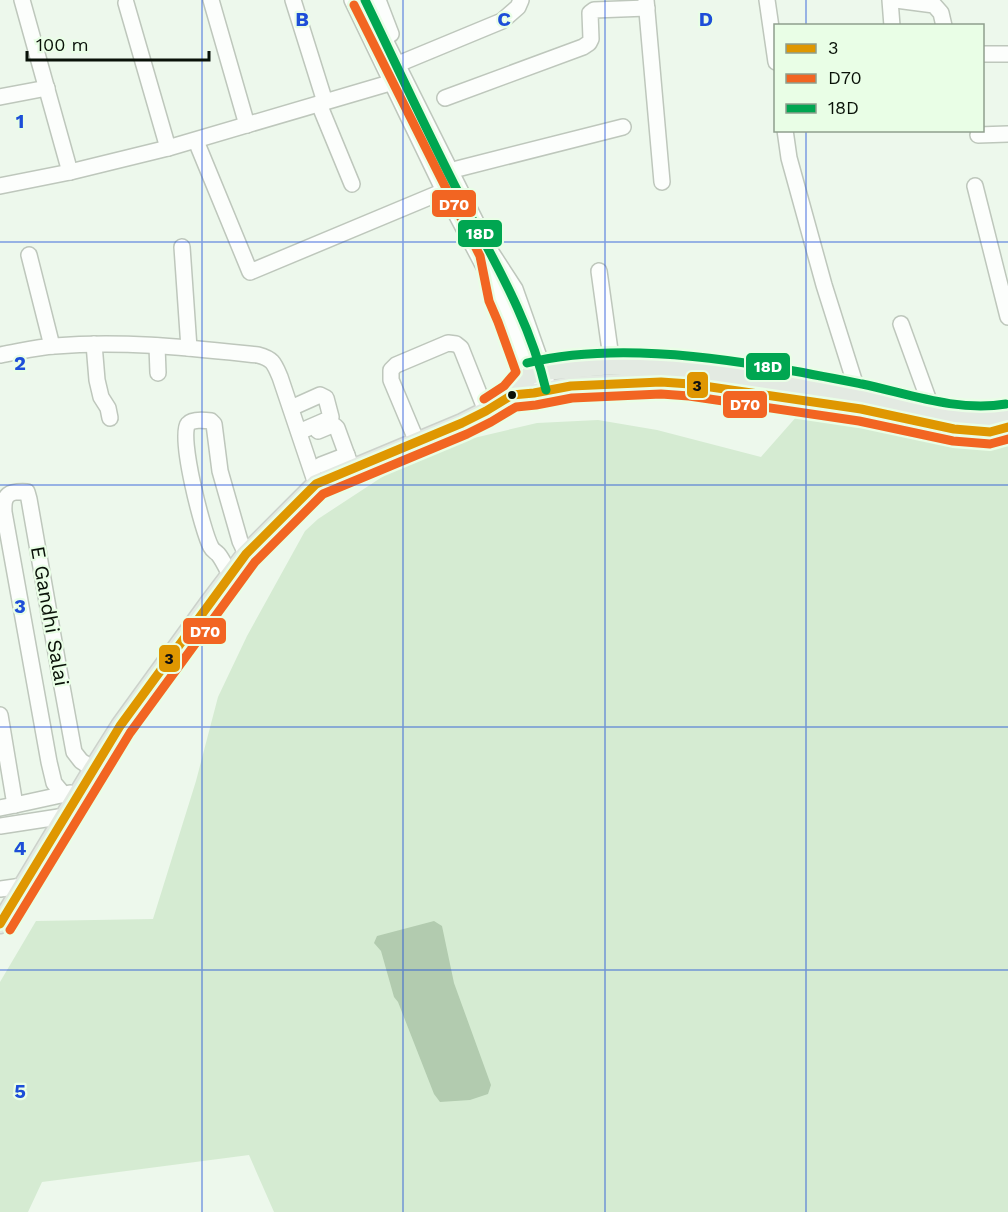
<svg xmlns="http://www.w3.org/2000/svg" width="1008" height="1212" viewBox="0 0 1008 1212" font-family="'Work Sans',sans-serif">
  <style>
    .green { fill: #d5ebd2 }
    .water { fill: #b2cbaf }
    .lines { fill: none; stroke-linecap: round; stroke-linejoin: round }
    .minor-casing { stroke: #bec7bc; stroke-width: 18 }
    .major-casing { stroke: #ccd2cb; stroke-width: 21 }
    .minor { stroke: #fcfefc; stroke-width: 15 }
    .major { stroke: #e3eae2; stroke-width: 18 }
    .bus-1-casing { stroke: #e9fee6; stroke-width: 14 }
    .bus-2-casing { stroke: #e9fee6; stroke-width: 14 }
    .bus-3-casing { stroke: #e9fee6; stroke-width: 14 }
    .bus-1 { stroke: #df9701; stroke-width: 9 }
    .bus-2 { stroke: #f26522; stroke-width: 9 }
    .bus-3 { stroke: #00a651; stroke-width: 9 }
    .grid { fill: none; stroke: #1d4ed8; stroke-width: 1.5; stroke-opacity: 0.55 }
    .bus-dot { fill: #091108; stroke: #e9fee6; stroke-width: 2 }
    .labels { text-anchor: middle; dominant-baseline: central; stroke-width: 4.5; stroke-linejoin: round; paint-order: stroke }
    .street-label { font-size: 20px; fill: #091108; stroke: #e9fee6 }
    .grid-label { font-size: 20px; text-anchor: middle; font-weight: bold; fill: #1d4ed8; stroke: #e9fee6; stroke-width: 4.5; stroke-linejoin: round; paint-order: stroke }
    .line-badge { stroke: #e9fee6; stroke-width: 2 }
    .badge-label { font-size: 16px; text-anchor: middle; font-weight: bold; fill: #fff }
    .pale-badge-label { font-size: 16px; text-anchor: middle; font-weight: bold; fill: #111 }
  </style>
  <rect width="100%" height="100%" fill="#edf8ec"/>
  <path class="green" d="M805 407 1008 424V1212H274L249 1155 42 1182 28 1212H0V982L36 921 153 919 196 781 218 697 247 636 305 531 318 519 408 460 461 441 537 423 598 420 657 430 761 457Z"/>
  <path class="water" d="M434 921 442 926 454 983 491 1085 488 1094 470 1100 440 1102 434 1094 398 1002 394 997 381 951 374 943 377 936Z"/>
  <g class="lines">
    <g class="minor-casing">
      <g id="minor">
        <path d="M22 0 70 172"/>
        <path d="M211 0 247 125"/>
        <path d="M293 0 325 102"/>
        <path d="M352 0 444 191 500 297"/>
        <path d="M365 0 491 252 515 289 544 371 548 389"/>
        <path d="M378 0 391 34"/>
        <path d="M646 0 662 182"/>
        <path d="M767 0 776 62"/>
        <path d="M890 0 892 26"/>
        <path d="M896 0 934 5 941 13 944 26"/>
        <path d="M126 3 168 148"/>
        <path d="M982 54H1008"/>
        <path d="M403 62 502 21 518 7 521 0"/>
        <path d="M0 97 47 88"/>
        <path d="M445 98 583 47 589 43 591 39 590 13 594 10 647 8"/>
        <path d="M319 104 352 184"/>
        <path d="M785 130 789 158 824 285 859 396 860 405"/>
        <path d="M978 135 1008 134"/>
        <path d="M196 141 250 272 444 191"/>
        <path d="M457 169 623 127"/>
        <path d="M0 186 70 172 168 148 393 82"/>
        <path d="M975 186 1008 317"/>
        <path d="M182 247 189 348"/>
        <path d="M29 255 52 346"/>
        <path d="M599 271 612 365"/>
        <path d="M498 287 500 297 509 317 532 386"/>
        <path d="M901 324 933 412"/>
        <path d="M94 344 97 380 101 397 108 408 110 418"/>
        <path d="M157 346 158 373"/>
        <path d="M0 355C18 352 37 347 55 346 123 340 191 348 258 355 273 359 274 363 280 377L316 484"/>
        <path d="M291 408 320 395 326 398 331 417 329 419 299 432"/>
        <path d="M318 431 330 426H335L337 428 352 469"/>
        <path d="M417 442 391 380V370L396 365 448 343 456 344 461 348 486 411"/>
        <path d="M321 465 347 455"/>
        <path d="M230 574C226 568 223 560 218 554 215 551 213 551 211 547 203 533 178 435 188 424 192 419 204 420 211 421L214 424 220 471 240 541 246 554"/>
        <path d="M0 715 15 805 70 793"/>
        <path d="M64 795 54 783 49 762 4 512C3 494 9 491 27 492L29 499 59 670 74 752 81 761 93 769"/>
        <path d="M0 808 15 805"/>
        <path d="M0 826 65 816"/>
        <path d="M0 889 22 886"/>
      </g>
    </g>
    <g class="major-casing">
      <g id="major">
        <path d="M512 395 534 393 571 386 622 383 661 382 690 384 861 409 954 429 990 432 1008 427"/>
        <path d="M0 924 93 769 120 726 209 603 246 554 316 484 462 423 486 411 512 395 530 375 544 371 612 365 681 367 707 370 830 390 958 418 995 419 1008 416"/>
      </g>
    </g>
    <use href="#minor" class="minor"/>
    <use href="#major" class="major"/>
    <g class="bus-1-casing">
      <path id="bus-1" d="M0 924 120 726 246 554 316 484 462 423 486 411 512 395 534 393 571 386 661 382 690 384 861 409 954 429 990 432 1008 427"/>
    </g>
    <g class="bus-2-casing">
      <g id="bus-2">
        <path d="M354 5 480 256 489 301 498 322 516 372 504 386 484 399"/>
        <path d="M10 930 130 733 255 562 323 494 467 434 491 422 516 407 536 405 572 398 661 394 689 396 859 421 953 441 990 444 1008 439"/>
      </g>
    </g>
    <g class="bus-3-casing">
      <g id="bus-3">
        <path d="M365 0C395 62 424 125 455 186 489 253 529 316 546 390"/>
        <path d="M527 363C630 338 760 364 862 384 909 394 957 412 1006 404"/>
      </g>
    </g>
    <use href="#bus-1" class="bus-1"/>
    <use href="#bus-2" class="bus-2"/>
    <use href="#bus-3" class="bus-3"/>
  </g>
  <path class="grid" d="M202 0V1212M403 0V1212M605 0V1212M806 0V26M806 130V1212M0 242H1008M0 485H1008M0 727H1008M0 970H1008"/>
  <circle class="bus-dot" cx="512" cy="395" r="5"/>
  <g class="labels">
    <g class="street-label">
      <text transform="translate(50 616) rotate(80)">E Gandhi Salai</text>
    </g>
  </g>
  <g class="grid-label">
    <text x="302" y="26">B</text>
    <text x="504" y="26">C</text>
    <text x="706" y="26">D</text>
    <text x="20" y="128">1</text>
    <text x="20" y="370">2</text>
    <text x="20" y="613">3</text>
    <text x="20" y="855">4</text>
    <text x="20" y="1098">5</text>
  </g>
  <g class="line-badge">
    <rect x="431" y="189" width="46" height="29" rx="6" fill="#f26522"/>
    <rect x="457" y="219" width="46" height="29" rx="6" fill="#00a651"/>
    <rect x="745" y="352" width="46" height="29" rx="6" fill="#00a651"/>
    <rect x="686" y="371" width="23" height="28" rx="6" fill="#df9701"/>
    <rect x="722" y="390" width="46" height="29" rx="6" fill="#f26522"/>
    <rect x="182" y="617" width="45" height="28" rx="6" fill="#f26522"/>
    <rect x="158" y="644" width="23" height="29" rx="6" fill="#df9701"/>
  </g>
  <g class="badge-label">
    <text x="454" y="210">D70</text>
    <text x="480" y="239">18D</text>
    <text x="768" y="372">18D</text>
    <text x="745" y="410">D70</text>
    <text x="205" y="637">D70</text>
  </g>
  <g class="pale-badge-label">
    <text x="697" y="391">3</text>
    <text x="169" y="664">3</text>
  </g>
  <rect x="774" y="24" width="210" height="108" fill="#e9fee6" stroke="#8f9f8d" stroke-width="1.5"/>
  <rect x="786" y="44" width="30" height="9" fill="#df9701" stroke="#8f9f8d" stroke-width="1.5"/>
  <text x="828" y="54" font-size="18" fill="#091108">3</text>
  <rect x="786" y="74" width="30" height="9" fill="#f26522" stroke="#8f9f8d" stroke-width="1.5"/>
  <text x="828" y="84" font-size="18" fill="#091108">D70</text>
  <rect x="786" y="104" width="30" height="9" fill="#00a651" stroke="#8f9f8d" stroke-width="1.5"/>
  <text x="828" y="114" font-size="18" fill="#091108">18D</text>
  <path d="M27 51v9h182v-9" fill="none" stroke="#091108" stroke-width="3"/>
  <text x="36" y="51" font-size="18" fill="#091108" stroke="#e9fee6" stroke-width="4.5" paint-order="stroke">100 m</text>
</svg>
